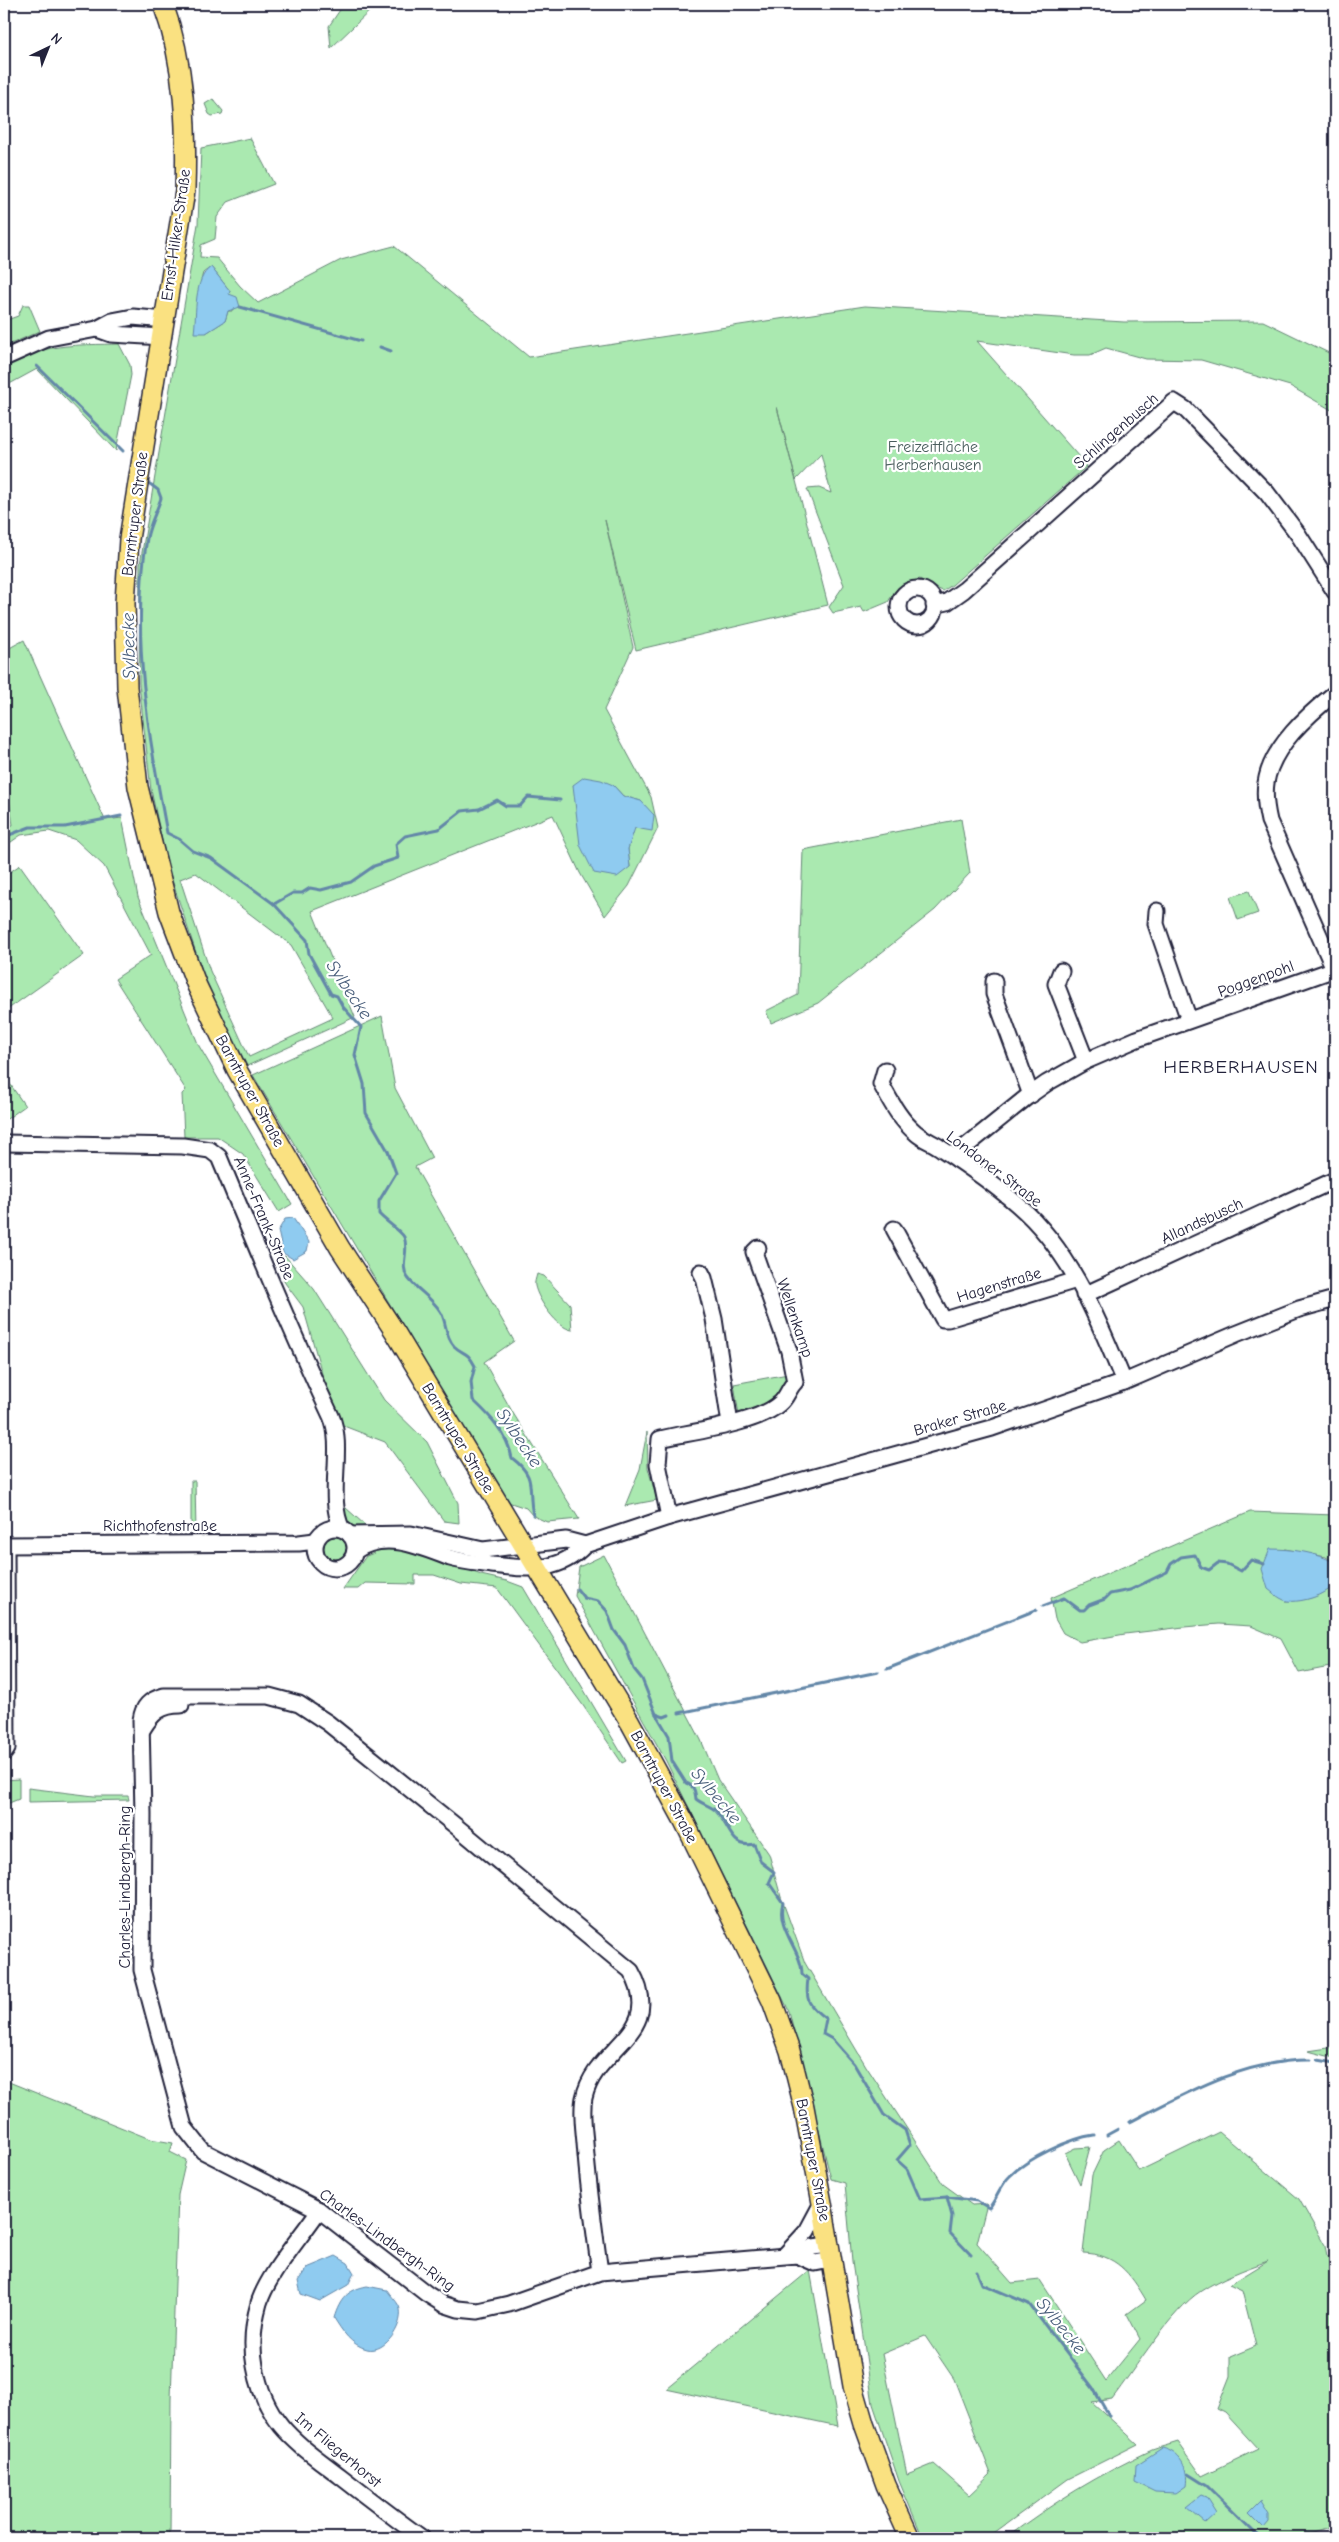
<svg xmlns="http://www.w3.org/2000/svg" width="1339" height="2542" viewBox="0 0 1339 2542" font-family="'Comic Neue',sans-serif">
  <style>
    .green { fill: #aae9b0; stroke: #668676; fill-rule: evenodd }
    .water { fill: #8fcbf0; stroke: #6387a8 }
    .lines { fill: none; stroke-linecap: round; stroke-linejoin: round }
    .stream { stroke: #6387a8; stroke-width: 3 }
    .minor-casing { stroke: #22223b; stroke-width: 19 }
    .major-casing { stroke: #22223b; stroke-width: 22 }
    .minor { stroke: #fff; stroke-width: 15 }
    .major { stroke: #fae181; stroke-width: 19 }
    .labels { text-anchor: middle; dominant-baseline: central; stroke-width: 4.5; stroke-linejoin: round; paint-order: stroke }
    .street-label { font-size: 16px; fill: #22223b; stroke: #fff }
    .park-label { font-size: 16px; fill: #4b5e5e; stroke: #fff }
    .water-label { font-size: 18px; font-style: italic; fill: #485d7a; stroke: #fff }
    .quarter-label { font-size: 19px; letter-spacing: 1px; fill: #22223b; stroke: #fff }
  </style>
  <rect width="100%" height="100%" fill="#fff"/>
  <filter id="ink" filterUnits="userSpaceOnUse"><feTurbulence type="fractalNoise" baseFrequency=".02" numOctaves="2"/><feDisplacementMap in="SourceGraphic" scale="10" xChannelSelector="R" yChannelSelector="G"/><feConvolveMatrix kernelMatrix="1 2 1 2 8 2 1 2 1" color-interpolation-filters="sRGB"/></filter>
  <g filter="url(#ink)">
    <g class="green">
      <path d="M344 4H377L331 48 329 26Z"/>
      <path d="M213 99 223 111 222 114 212 116 209 114 205 104Z"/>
      <path d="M250 138 274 184 228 202 217 217 215 239 201 245 200 257 217 258 240 286 258 303 341 260 394 246 529 357 865 306 1124 322 1263 321 1335 356V412L1290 386 1201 360 1146 359 1106 348 1090 355H1074L977 341 1087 466 952 585 943 591 930 586 920 579C904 583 896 588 888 602L864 612 861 607 833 613 829 607 844 585 807 489 819 488 831 493 821 454 796 480 777 407 828 605 636 650 605 520 633 647 604 710 651 797 658 828 629 886 605 916 580 873 553 815 312 911 355 1017 247 1066 208 989 168 868 151 790 139 683 140 564 198 224 201 148ZM211 267 230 291 229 294 232 311H228L225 321 206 333C198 309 196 297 203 273ZM573 785H613L623 796 641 801 628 849 630 867ZM196 873 291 945 333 1018 249 1057 210 971 180 879Z"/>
      <path d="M23 305H29L40 331 4 347V321L18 316Z"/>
      <path d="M119 344 130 365 131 375 116 451 37 369 4 387V367C38 343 80 345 119 344Z"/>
      <path d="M24 640 105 820 122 818 138 897 199 1046 292 1204 279 1212 243 1154 218 1137H184L182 1094 186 1090 115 979 151 955 104 866 76 840 49 831 21 835 4 847V826L13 825 4 767V651Z"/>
      <path d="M961 819 970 873 935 910 818 1003 771 1023 766 1011 798 995 803 850Z"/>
      <path d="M20 865 84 955 4 1012V876Z"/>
      <path d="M1249 891 1258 913 1238 920 1230 897Z"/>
      <path d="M382 1016 395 1088 432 1158 415 1167 514 1341 484 1362 513 1413 579 1519 547 1522 533 1516 526 1508 508 1502 253 1075Z"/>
      <path d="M4 1075 25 1106 4 1121Z"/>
      <path d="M285 1256 314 1289 384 1400 427 1442 458 1503 459 1523 444 1521 385 1442 336 1423 303 1307 285 1283 278 1261Z"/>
      <path d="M537 1274 544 1276 570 1304 572 1330C557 1328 538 1300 535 1286 534 1283 536 1278 537 1274Z"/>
      <path d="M788 1374 784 1394 758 1410 739 1415 734 1384Z"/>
      <path d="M647 1432 648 1468 657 1500 625 1506 640 1469Z"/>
      <path d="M191 1481H195L196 1532H191Z"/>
      <path d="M338 1508H346L365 1525V1532C346 1530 346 1524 338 1508Z"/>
      <path d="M1250 1512 1335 1515V1563L1326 1557 1285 1549 1286 1601C1303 1601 1326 1597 1335 1581V1666L1299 1673 1281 1639 1251 1626 1219 1624 1184 1627 1125 1634 1080 1642 1063 1633 1055 1619 1051 1598Z"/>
      <circle cx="335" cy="1547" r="13"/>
      <path d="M403 1545 481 1575 507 1581 523 1587 626 1761 622 1763 582 1704 497 1588 461 1584 434 1575H415V1584L365 1583 358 1589H343L366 1556 374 1553V1546Z"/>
      <path d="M604 1555 701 1740 718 1780 769 1854 781 1897 805 1963 866 2066 943 2184 972 2205 987 2204 977 2243 1012 2283 1040 2280 1106 2381 1140 2339 1127 2314 1146 2300C1130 2273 1116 2254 1083 2253L1092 2175 1104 2150 1119 2140 1139 2171 1219 2132 1299 2199 1325 2245 1327 2256 1335 2255V2526L1298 2538H1006C1052 2503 1100 2474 1152 2450 1160 2447 1169 2445 1178 2442L1202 2476 1258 2449 1225 2413 1217 2409 1230 2376V2357L1256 2346 1242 2291 1229 2285 1268 2261C1245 2269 1221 2278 1201 2291 1171 2310 1135 2369 1112 2399L1092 2402 1138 2444 1068 2479 987 2538H923L899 2481 873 2404 852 2262 845 2183 831 2179 789 2011 666 1761 575 1596 579 1567ZM925 2336 954 2379 991 2474 969 2495 934 2464 907 2475 882 2354Z"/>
      <path d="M19 1779V1799L4 1805V1780Z"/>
      <path d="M28 1788 94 1796H128L129 1800 28 1802Z"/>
      <path d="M1335 2047V2058L1308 2051Z"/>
      <path d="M4 2080 150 2139 173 2143 170 2152 186 2160 178 2195 171 2399 170 2538H4Z"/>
      <path d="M1090 2147 1080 2184 1065 2153 1075 2148Z"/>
      <path d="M810 2270 838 2426 666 2389Z"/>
    </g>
    <g class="water">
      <path d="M211 267 230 291 229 294 237 297 240 307 228 311 225 321 206 333H194C197 313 193 279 211 267Z"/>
      <path d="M584 777 601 780 613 785 623 796 641 801 654 815 652 831 635 828 628 849 630 867 617 877 594 873 580 845 573 785Z"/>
      <path d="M293 1218 309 1242 307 1251 293 1259 283 1253 278 1231 285 1219Z"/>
      <path d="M1270 1549C1291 1549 1317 1552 1335 1563 1335 1569 1337 1577 1334 1583 1330 1595 1296 1605 1284 1600 1279 1598 1273 1593 1268 1589L1262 1569Z"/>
      <path d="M336 2256 348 2263 354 2273 348 2285 320 2301 301 2294 298 2281 307 2268Z"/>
      <path d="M367 2286 387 2290C390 2295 396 2300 399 2306 406 2322 386 2354 367 2349 351 2345 342 2331 334 2318 340 2299 347 2290 367 2286Z"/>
      <path d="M1162 2448C1180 2452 1189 2468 1186 2486L1176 2493 1155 2492 1135 2482 1136 2465Z"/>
      <path d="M1201 2495 1206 2497 1216 2513 1205 2523 1186 2507Z"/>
      <path d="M1261 2501 1269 2514V2522L1264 2528 1249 2513Z"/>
    </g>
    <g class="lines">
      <g class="stream">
        <path d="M240 307 361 341"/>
        <path d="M380 347 391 351"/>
        <path d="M37 366 123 451"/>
        <path d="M150 484 158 490 161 498C157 511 149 525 147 538 130 637 149 737 167 833L179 839 193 851 211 858 274 904 307 940 309 954 331 994 337 996 343 1007 361 1027 355 1055 364 1084 366 1113 388 1151 396 1173 379 1201V1214C385 1221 401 1231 404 1237 410 1251 399 1265 408 1278 417 1290 432 1298 440 1311 447 1321 444 1335 454 1346 463 1355 467 1350 475 1366L471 1382 473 1400C491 1417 507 1433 512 1458 538 1478 527 1487 533 1515"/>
        <path d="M4 837 30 827H65L121 816"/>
        <path d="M274 904 293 893H302L310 888 321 890 351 882 374 866 398 858 396 844 405 836 439 829 462 811 479 809 497 800 506 806H520L528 797 560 800"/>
        <path d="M577 1589 584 1598 598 1601 607 1611 614 1630 625 1645 634 1669 642 1679 656 1714 669 1736 672 1761 686 1783C694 1786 695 1790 696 1799 702 1804 711 1806 716 1811 730 1826 731 1849 754 1844L761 1862 774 1872 769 1883 783 1903C775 1928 802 1950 802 1974L808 1979C805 2001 809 2006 826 2019L823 2034 832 2039 854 2064 884 2115 905 2130 910 2145 897 2160 907 2169 920 2199 947 2197 952 2216 950 2233 971 2255"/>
        <path d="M1043 1606 1064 1598 1080 1610H1084L1089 1605 1105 1599 1110 1594 1130 1590 1167 1572 1171 1564 1181 1557 1195 1555 1201 1567 1209 1570 1218 1563 1227 1564 1241 1571 1251 1560 1264 1564"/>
        <path d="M887 1669 1036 1610"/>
        <path d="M679 1713 878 1672"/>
        <path d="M656 1714 664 1717 669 1715"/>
        <path d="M1318 2060 1335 2063"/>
        <path d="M1130 2122C1186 2093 1246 2059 1311 2060"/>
        <path d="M1107 2135 1118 2129"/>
        <path d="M947 2197 977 2201 989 2208C997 2199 1001 2184 1010 2176 1027 2159 1070 2138 1094 2135"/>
        <path d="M977 2272 982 2284 1029 2304 1093 2388 1109 2416"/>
        <path d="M1188 2474 1207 2486 1259 2537"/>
      </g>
      <g class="minor-casing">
        <g id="minor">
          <path d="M97 329 111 334 163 337"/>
          <path d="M4 358 49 338 97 329 112 321 133 317 165 320"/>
          <circle cx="917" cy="607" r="18"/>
          <path d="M934 605 947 602 964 590 1174 402 1185 409 1267 493 1298 534 1335 592"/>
          <path d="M1335 693C1309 714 1271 747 1266 783 1264 796 1266 808 1269 821L1335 971"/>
          <path d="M1157 911 1156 924 1189 1020"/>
          <path d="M1061 971 1056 984 1086 1061"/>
          <path d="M994 981V994L1031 1095"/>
          <path d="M885 1070 881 1084C891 1102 900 1120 916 1133 924 1140 934 1143 942 1149 968 1166 995 1185 1018 1205 1071 1251 1098 1319 1124 1382"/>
          <path d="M4 1143 183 1146 210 1150 219 1157C255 1244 291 1331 331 1416 345 1447 326 1498 342 1529"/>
          <path d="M957 1159 965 1147 1027 1097 1047 1083 1086 1061 1137 1039 1335 969"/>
          <path d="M894 1229 943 1319H948L1077 1280"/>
          <path d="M701 1272 704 1278 714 1319 730 1424"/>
          <path d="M1084 1295 1335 1180"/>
          <path d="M669 1517 658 1464 660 1439C690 1432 757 1424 779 1404 787 1398 788 1389 795 1382L789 1351 754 1252 758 1248"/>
          <circle cx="335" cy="1548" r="20"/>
          <path d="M350 1535 411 1534 483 1550 566 1540 585 1545"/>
          <path d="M4 1545 299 1543 315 1541"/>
          <path d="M355 1551C385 1530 421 1547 450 1558 463 1562 478 1563 492 1565 528 1569 558 1574 585 1545L669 1517 992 1428 1124 1382 1236 1334 1299 1309 1335 1299"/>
          <path d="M142 1730C152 1713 160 1705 181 1705"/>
          <path d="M4 1753 7 1749 6 1545"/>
          <path d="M319 2210C302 2236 268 2274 259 2303 253 2324 251 2345 255 2366 265 2424 297 2443 340 2476 367 2497 394 2518 422 2538"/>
          <path d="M785 2255 807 2231 822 2203"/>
          <path d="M797 2255 815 2263 831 2260"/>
          <path d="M600 2272C594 2229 588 2186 585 2143 584 2129 581 2112 584 2098 595 2045 667 2035 631 1971L457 1827 328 1723 299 1704 269 1696H164C149 1700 143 1706 141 1720L143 1814 142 1970 184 2127 203 2151 319 2210 427 2294 443 2304 458 2309 478 2311 509 2304 600 2272 797 2255 813 2247 829 2245"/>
        </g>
      </g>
      <g class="major-casing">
        <path id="major" d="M163 4C185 64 187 128 185 191L129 539 125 603 127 687 138 787 169 912 197 986 237 1070 340 1248 395 1332 630 1722 684 1821 772 2001 790 2051 804 2107 822 2203 853 2386 864 2424 886 2485 910 2538"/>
      </g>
      <use href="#minor" class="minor"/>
      <use href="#major" class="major"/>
    </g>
  </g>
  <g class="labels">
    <g class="street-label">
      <text transform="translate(176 235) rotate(-82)">Ernst-Hilker-Straße</text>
      <text transform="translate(1116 431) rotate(-41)">Schlingenbusch</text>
      <text transform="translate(135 514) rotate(-83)">Barntruper Straße</text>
      <text transform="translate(1256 979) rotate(-20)">Poggenpohl</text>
      <text transform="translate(250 1091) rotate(61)">Barntruper Straße</text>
      <text transform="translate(994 1169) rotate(37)">Londoner Straße</text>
      <text transform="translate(264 1218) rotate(67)">Anne-Frank-Straße</text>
      <text transform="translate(1202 1221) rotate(-25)">Allandsbusch</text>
      <text transform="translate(999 1285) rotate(-17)">Hagenstraße</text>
      <text transform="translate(795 1318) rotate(71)">Wellenkamp</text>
      <text transform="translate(960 1418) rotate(-16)">Braker Straße</text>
      <text transform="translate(458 1438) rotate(59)">Barntruper Straße</text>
      <text x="160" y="1526">Richthofenstraße</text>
      <text transform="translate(664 1787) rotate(62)">Barntruper Straße</text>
      <text transform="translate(125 1887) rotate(-90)">Charles-Lindbergh-Ring</text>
      <text transform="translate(813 2160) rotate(79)">Barntruper Straße</text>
      <text transform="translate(387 2240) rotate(36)">Charles-Lindbergh-Ring</text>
      <text transform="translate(338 2450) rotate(40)">Im Fliegerhorst</text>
    </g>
    <g class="park-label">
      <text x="933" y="447">Freizeitfläche<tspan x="933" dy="18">Herberhausen</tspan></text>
    </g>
    <g class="water-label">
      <text transform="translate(129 646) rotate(-91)">Sylbecke</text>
      <text transform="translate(349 990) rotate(56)">Sylbecke</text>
      <text transform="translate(519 1438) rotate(56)">Sylbecke</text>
      <text transform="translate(716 1796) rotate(50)">Sylbecke</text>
      <text transform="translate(1061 2326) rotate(51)">Sylbecke</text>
    </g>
    <g class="quarter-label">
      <text x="1241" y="1067">HERBERHAUSEN</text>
    </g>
  </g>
  <rect width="1339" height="2542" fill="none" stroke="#fff" stroke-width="20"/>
  <rect x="10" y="10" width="1319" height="2522" fill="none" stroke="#22223b" stroke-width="2" filter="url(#ink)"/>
  <g transform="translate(48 48) rotate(43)" stroke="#ffffff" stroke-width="4" paint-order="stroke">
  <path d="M0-4L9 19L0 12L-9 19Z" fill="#22223b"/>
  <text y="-8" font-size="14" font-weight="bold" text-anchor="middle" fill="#22223b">N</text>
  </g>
</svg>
